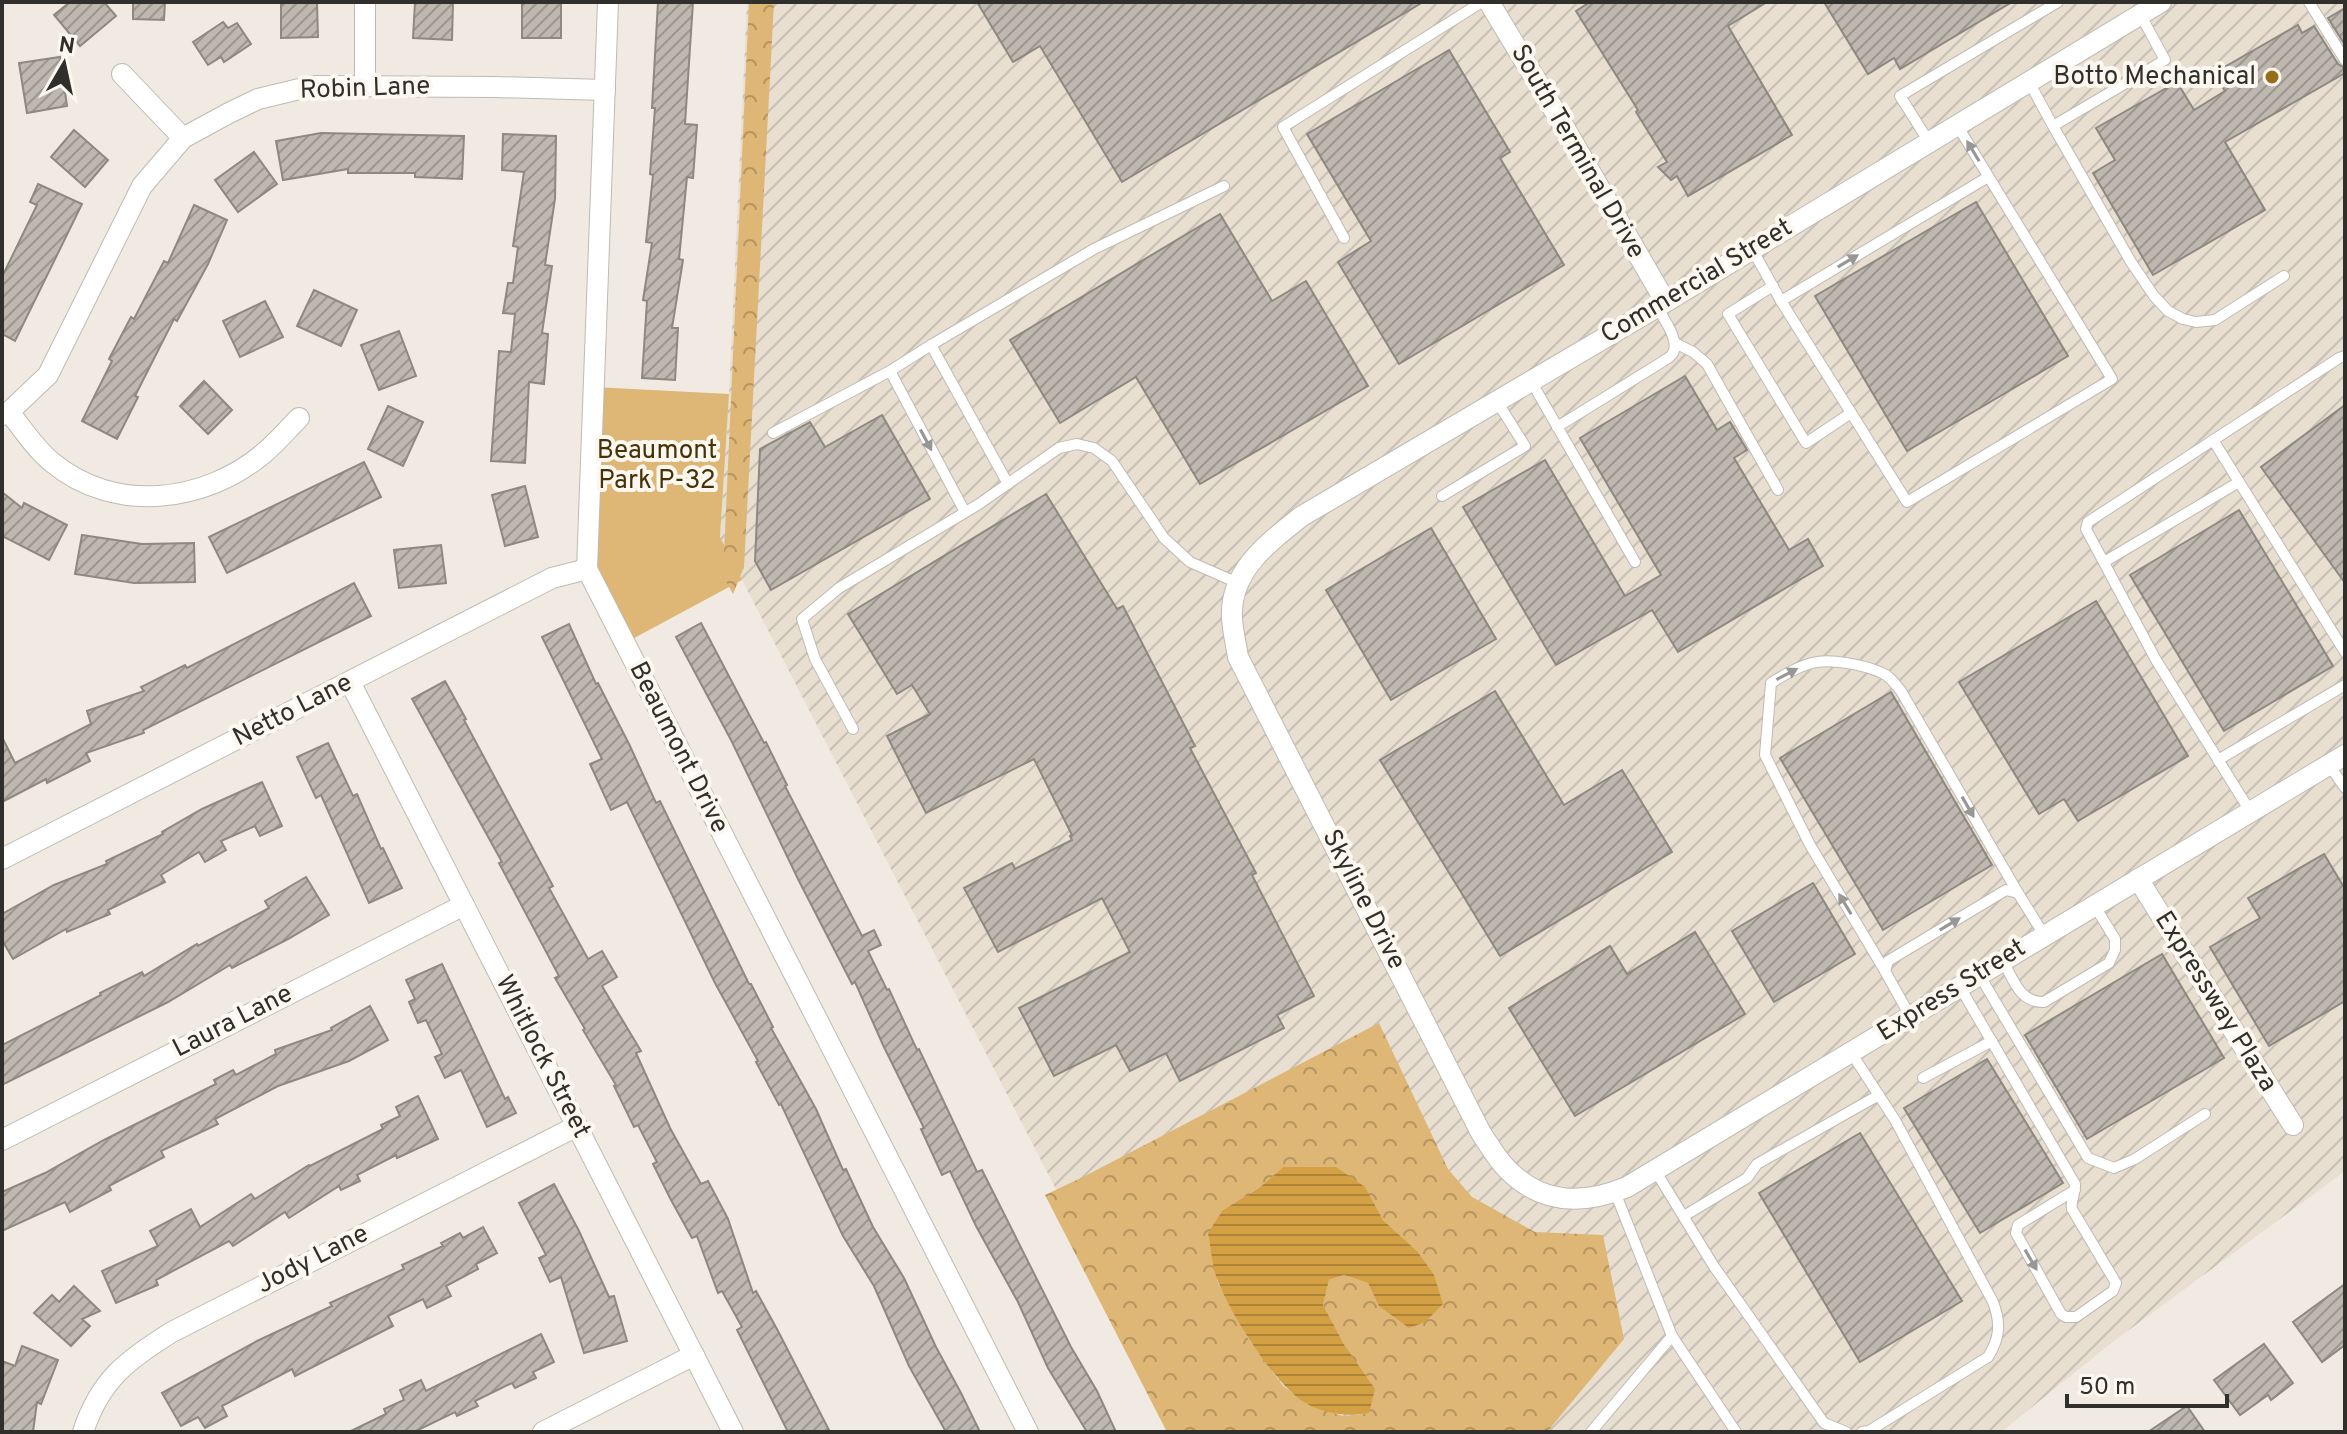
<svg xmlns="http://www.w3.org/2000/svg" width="2347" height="1434" viewBox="0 0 2347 1434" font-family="Overpass,sans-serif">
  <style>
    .industrial { fill: url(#industrial-furrows) }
    .green { fill: #deb675 }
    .forest { fill: url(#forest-crowns); fill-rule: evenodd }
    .water { fill: url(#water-rules) }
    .building { fill: url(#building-hatch); stroke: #8d8880; stroke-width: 2 }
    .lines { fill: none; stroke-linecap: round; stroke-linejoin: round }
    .lane-casing { stroke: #bfbab2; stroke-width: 12 }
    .street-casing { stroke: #bfbab2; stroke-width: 22 }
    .lane { stroke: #fff; stroke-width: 10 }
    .street { stroke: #fff; stroke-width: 20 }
    .oneway { fill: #989796 }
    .poi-dot { fill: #986d1a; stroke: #fdf8ef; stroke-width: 3 }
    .labels { text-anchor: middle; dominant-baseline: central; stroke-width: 8; stroke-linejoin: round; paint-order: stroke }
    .poi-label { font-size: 26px; fill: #312f2c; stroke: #fdf8ef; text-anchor: end }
    .street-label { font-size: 26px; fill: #312f2c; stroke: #fdf8ef }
    .park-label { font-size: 26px; fill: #463108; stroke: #fdf8ef }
  </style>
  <defs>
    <pattern id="industrial-furrows" width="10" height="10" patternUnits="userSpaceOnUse" patternTransform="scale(2)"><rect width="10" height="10" fill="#e8dfd1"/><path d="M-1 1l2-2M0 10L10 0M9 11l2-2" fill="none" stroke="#c7c0b4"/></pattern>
    <pattern id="forest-crowns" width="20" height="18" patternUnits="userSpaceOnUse" patternTransform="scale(2)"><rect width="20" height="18" fill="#deb675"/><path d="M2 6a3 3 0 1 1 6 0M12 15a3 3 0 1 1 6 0" fill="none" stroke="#b59460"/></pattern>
    <pattern id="water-rules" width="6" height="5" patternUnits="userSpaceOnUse" patternTransform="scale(2)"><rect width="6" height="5" fill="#d4a044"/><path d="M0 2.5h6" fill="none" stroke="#ad8339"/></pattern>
    <pattern id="building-hatch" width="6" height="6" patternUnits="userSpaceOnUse" patternTransform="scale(2)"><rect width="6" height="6" fill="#beb8b0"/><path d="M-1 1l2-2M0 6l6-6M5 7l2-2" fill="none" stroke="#9b968f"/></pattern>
  </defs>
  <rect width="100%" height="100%" fill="#f0eae2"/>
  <path class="industrial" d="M747 2H2345V1171L2114 1341 2001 1432H1181L720 537 729 394Z"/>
  <path class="green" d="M594 387 729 394 720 537 742 580 625 643 587 569Z"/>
  <g class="forest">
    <path d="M749 2H774L744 567 733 594 723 576Z"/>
    <path d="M1379 1023 1448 1169 1472 1197 1535 1232 1603 1235 1624 1339 1547 1432H1167L1045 1195 1083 1177ZM1283 1167 1364 1187 1383 1220 1417 1251 1380 1306 1368 1283 1344 1275 1329 1280 1323 1305 1345 1346 1369 1413 1343 1416 1307 1404 1283 1386 1248 1338 1217 1281 1223 1210 1259 1188Z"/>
  </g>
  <path class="water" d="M1283 1167H1336L1365 1187 1383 1220 1417 1251 1434 1275 1443 1304 1425 1322 1409 1328 1379 1306 1368 1283 1344 1275 1329 1280 1323 1305 1345 1346 1375 1389 1369 1413C1345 1416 1331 1415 1309 1405 1278 1391 1230 1313 1218 1281 1212 1267 1211 1248 1208 1233L1223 1210 1259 1188Z"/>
  <g class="building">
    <path d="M70 2H104L116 16 80 46 54 15Z"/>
    <path d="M133 2H165L164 20 133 19Z"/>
    <path d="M281 2H317L318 37 281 38Z"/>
    <path d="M415 2H453L452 40 413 38Z"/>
    <rect x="522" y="2" width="39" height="36"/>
    <path d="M658 2H693L685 124 697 125 693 178 687 177 679 259 683 260 672 328H678L675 380 642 378 647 301 643 300 652 243 646 242 653 175 650 174 655 108H652Z"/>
    <path d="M977 2H1423L1122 182 1040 46 1013 62Z"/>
    <path d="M1590 2H1767L1728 26 1792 135 1688 196 1677 176 1671 180 1658 167 1667 162 1636 112 1638 110 1576 11Z"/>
    <path d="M1824 2H2012L1900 69 1894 58 1868 74Z"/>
    <path d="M2345 8V45L2328 18Z"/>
    <path d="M223 22 228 28 237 23 251 44 224 62 221 57 208 65 193 42Z"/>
    <path d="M2298 25 2302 33 2314 26 2338 64 2345 68V73L2225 142 2265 210 2153 275 2093 173 2115 160 2096 128 2177 82 2194 110 2225 91 2214 73Z"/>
    <path d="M1449 50 1510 152 1500 158 1564 265 1399 364 1338 262 1371 241 1307 134Z"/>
    <path d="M60 57 67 106 27 113 19 63Z"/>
    <path d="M74 130 108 160 85 187 51 157Z"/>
    <path d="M321 133 464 136 462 179 415 177V173H348V169L283 180 276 141Z"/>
    <path d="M503 134 556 136 555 199 545 265 552 266 542 333 548 334 544 384 529 382 525 463 491 461 499 351 511 352 515 314 503 313 508 283H513L518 247 513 246 524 172 502 170Z"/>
    <path d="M254 152 277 184 238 212 215 180Z"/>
    <path d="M38 184 82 204 15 341 2 334V277L37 205 30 202Z"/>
    <path d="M1976 202 2068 356 1907 451 1815 296Z"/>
    <path d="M194 205 227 220 208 264 177 321 174 319 135 396 138 397 117 439 82 421 112 361 109 359 131 317 134 319 164 261 168 263Z"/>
    <path d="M1220 214 1272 301 1306 281 1368 386 1200 484 1136 377 1060 423 1010 340Z"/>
    <path d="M314 290 357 310 341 346 297 326Z"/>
    <path d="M265 301 283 337 240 357 223 321Z"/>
    <path d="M399 331 416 376 379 390 361 345Z"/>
    <path d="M1685 376 1717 430 1730 422 1747 450 1734 458 1789 550 1808 539 1823 566 1678 652 1652 610 1556 665 1463 507 1545 460 1625 596 1661 575 1580 438Z"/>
    <path d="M204 381 232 410 208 434 180 406Z"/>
    <path d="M2345 405V583L2261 467Z"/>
    <path d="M388 406 423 422 403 466 368 449Z"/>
    <path d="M882 415 930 499 771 590 755 561 760 449 810 422 825 447Z"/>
    <path d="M364 462 381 497 227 573 209 537Z"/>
    <path d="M525 486 538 537 505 546 492 495Z"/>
    <path d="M2 492 22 508 24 503 67 525 49 560 2 536Z"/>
    <path d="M1046 494 1117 609 1123 606 1195 746 1190 748 1256 873 1252 875 1314 996 1277 1015 1284 1028 1180 1081 1166 1053 1130 1071 1116 1045 1054 1076 1019 1008 1130 952 1102 898 998 952 964 888 1012 863 1015 869 1072 840 1070 836 1072 835 1034 759 926 813 887 736 930 714 912 685 897 694 848 614Z"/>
    <path d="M2239 510 2333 666 2224 731 2130 575Z"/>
    <path d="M1431 528 1496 639 1391 700 1326 590Z"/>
    <path d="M82 535 142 544 194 543 195 582 134 583 75 574Z"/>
    <path d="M441 545 446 583 399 588 394 550Z"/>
    <path d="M354 583 371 616 143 730 144 733 86 753 90 761 47 783 46 779 2 802V737L15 763 91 724 87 711 144 691 141 687 185 665 187 668Z"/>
    <path d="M2096 601 2188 756 2078 821 2064 799 2039 814 1959 682Z"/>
    <path d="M701 623 764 743 766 742 787 785 785 786 862 936 874 930 881 945 868 951 887 990 889 989 917 1050 919 1049 977 1172 982 1170 1071 1347 1097 1391 1116 1432H1087L1048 1368 1018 1302 976 1226 950 1171 942 1175 921 1129 924 1128 883 1045 855 982 852 984 799 881 731 740 676 637Z"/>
    <path d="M569 624 596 684 598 683 630 746 656 803 660 801 749 984H751L773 1027 771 1028 816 1109 843 1170 846 1169 873 1227 904 1278 936 1347 961 1393 980 1432H946L909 1366 874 1286 843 1236 781 1104 779 1105 756 1062 758 1061 715 983 627 802 611 810 590 764 602 759 542 637Z"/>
    <path d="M445 681 466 719 464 720 553 886 549 888 588 959 602 951 617 977 602 986 641 1051 636 1053 670 1128 701 1184 708 1181 728 1219 753 1293 756 1291 778 1331 830 1432H788L737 1330 742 1327 722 1291 718 1293 697 1236 692 1238 671 1200 653 1164 657 1162 638 1125 634 1127 614 1086 616 1085 583 1030 585 1029 555 978 559 976 499 863 502 862 412 699Z"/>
    <path d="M1495 691 1564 805 1622 770 1672 852 1500 956 1380 760Z"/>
    <path d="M1891 692 1992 865 1883 930 1780 758Z"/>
    <path d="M328 743 353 796 357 794 381 849 383 848 402 888 369 903 321 795 316 798 297 757Z"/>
    <path d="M262 782 282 826 260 836 255 826 221 841 226 850 205 862 199 852 161 875 165 882 108 910 110 914 67 932 66 929 13 959 2 940V914L54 885 107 864 106 861 163 834 162 832 202 809Z"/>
    <path d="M2324 854 2345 889V1001L2269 1046 2210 947 2260 918 2248 898Z"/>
    <path d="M306 877 329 915 288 939 232 968 230 965 168 1002 2 1085V1045L101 995 100 993 142 972 144 976 197 944 198 946 269 908 265 901Z"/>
    <path d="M1813 883 1855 954 1774 1002 1732 931Z"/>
    <path d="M1695 932 1745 1014 1575 1116 1509 1008 1610 946 1627 974Z"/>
    <path d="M2162 954 2224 1058 2087 1139 2025 1035Z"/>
    <path d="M442 964 505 1099 508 1097 516 1113 487 1127 461 1070 445 1078 435 1057 442 1054 426 1020 418 1023 409 1002 415 999 406 980Z"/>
    <path d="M370 1006 388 1040 349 1061 278 1086 215 1119 218 1124 161 1151 164 1157 109 1186 111 1190 70 1212 65 1202 2 1231V1192L45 1173 104 1140 216 1084 214 1080 233 1070 236 1075 276 1054 275 1050 332 1030 331 1028Z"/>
    <path d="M1987 1059 2063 1183 1980 1233 1904 1108Z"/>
    <path d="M418 1096 438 1139 397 1158 396 1155 357 1175 360 1181 341 1190 339 1186 289 1218 285 1212 233 1246 229 1241 156 1280 158 1285 116 1303 102 1271 158 1246 150 1231 191 1209 200 1227 251 1194 255 1199 309 1165 310 1166 383 1129 381 1125 400 1116 396 1107Z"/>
    <path d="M1860 1133 1962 1301 1860 1362 1759 1193Z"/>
    <path d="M554 1184 579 1231 609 1297 614 1296 627 1341 584 1353 561 1277 550 1282 539 1258 546 1255 519 1203Z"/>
    <path d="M483 1227 497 1253 476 1264 478 1269 446 1286 451 1296 427 1308 423 1299 388 1316 393 1326 295 1376 292 1369 222 1406 227 1416 205 1428 198 1417 181 1426 162 1393 257 1341 332 1306 330 1303 404 1269 402 1265 443 1246 441 1243 460 1233 463 1238Z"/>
    <path d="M2345 1284V1345L2322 1362 2293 1322Z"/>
    <path d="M74 1286 100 1311 82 1319 90 1326 71 1346 34 1313 52 1295 59 1302Z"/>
    <path d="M541 1334 554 1362 533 1372 536 1378 515 1388 512 1383 475 1401 478 1406 457 1416 455 1412 414 1432H349L386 1414 384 1409 404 1400 400 1390 421 1380 426 1391Z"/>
    <path d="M2264 1344 2293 1383 2271 1400 2268 1395 2240 1415 2214 1380Z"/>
    <path d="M22 1346 58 1360 41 1404 37 1402 33 1432H2V1361L15 1366Z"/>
    <path d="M2187 1406 2205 1432H2148Z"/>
  </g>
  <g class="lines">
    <g class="lane-casing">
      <g id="lane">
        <path d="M2309 2 2345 60"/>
        <path d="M2029 82 2053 126 2165 60 2140 14"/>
        <path d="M2053 126 2131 262 2154 296 2168 311 2183 319 2196 322 2215 320 2284 276"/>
        <path d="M1929 142 1900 96 2058 2"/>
        <path d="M1344 238 1283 127 1482 2"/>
        <path d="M1752 249 1781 301 1907 502 2112 379 1957 125"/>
        <path d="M1773 286 1728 314 1806 443 1851 413"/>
        <path d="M1781 301 1988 177"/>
        <path d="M1675 343 1693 352 1707 364 1778 490"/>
        <path d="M890 371 965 512"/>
        <path d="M1531 381 1635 562"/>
        <path d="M1557 427 1662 362C1666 359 1671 357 1673 353 1680 340 1663 318 1657 307"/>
        <path d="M773 433 890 371 931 345"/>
        <path d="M2213 440 2345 652"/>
        <path d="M1008 484 931 345 1094 249 1224 186"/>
        <path d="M1442 496 1525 446 1496 400"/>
        <path d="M2104 562 2239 482"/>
        <path d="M853 729 815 659 802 619 839 588 979 504 1059 448 1077 444 1094 448 1112 461 1164 538 1190 562 1238 583"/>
        <path d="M2218 760 2345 685"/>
        <path d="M2329 765 2345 788"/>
        <path d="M2250 811 2156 660 2086 529 2088 522 2339 358 2345 356"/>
        <path d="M2003 961C2013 979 2020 1003 2044 1002L2109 963 2115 950V939L2094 905"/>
        <path d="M1885 971 1810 845 1765 755 1771 683C1784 675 1797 667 1812 663 1830 658 1865 665 1882 673 1890 676 1895 684 1901 691L2018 893"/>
        <path d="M1980 976 2088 1158 2114 1168 2135 1159 2205 1114"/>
        <path d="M1960 987 2075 1184C2076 1193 2070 1201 2072 1209L2116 1283 2113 1291 2076 1317H2066L2061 1314 2016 1233 2018 1225 2075 1190"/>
        <path d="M1910 1016 1885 971 1888 961 2006 890 2018 893 2044 935"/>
        <path d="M1852 1054 1895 1120 1993 1302C2001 1323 2000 1338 1988 1357L1869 1431 1862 1432"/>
        <path d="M1923 1078 1992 1041"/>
        <path d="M1655 1170 1713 1265 1824 1423 1846 1432"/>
        <path d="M1684 1216 1747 1178 1757 1164 1879 1095"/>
        <path d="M1672 1336 1736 1432"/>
        <path d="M1591 1432 1672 1336 1615 1192"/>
      </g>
    </g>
    <g class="street-casing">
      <g id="street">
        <path d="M608 2 587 569 1028 1432"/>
        <path d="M1489 2 1563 125 1665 301"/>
        <path d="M2161 2 1657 307 1302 516C1268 543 1229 571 1232 619 1233 632 1236 644 1238 657L1481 1133C1489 1145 1497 1159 1507 1169 1542 1205 1583 1205 1627 1187L2345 755"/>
        <path d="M122 74 183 138"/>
        <path d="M365 87V2"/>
        <path d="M9 412C23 429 36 450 53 463 115 514 205 503 264 453 276 443 287 430 299 418"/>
        <path d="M2 415 9 412 48 375 142 186 183 138 229 113 258 99 312 86 495 87 605 90"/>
        <path d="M350 682 733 1432"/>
        <path d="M2 859 552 578 587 569"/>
        <path d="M2138 879 2293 1125"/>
        <path d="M2 1140 464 905"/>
        <path d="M83 1432C100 1380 127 1360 172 1332L577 1126"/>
        <path d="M543 1432 694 1355"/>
      </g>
    </g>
    <use href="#lane" class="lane"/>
    <use href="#street" class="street"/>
  </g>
  <defs><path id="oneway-solid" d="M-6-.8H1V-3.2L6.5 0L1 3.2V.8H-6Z" transform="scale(2)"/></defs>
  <g class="oneway">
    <use href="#oneway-solid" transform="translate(1973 151) rotate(-121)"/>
    <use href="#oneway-solid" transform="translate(1848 261) rotate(-31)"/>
    <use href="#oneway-solid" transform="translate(926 440) rotate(62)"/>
    <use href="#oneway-solid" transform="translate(1787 674) rotate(-28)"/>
    <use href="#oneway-solid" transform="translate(1968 807) rotate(60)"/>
    <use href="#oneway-solid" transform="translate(1845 904) rotate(-121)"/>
    <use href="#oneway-solid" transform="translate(1950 924) rotate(-31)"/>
    <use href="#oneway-solid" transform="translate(2031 1260) rotate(60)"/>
  </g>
  <circle class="poi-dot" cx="2272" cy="77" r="8"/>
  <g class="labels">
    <g class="poi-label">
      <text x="2256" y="77">Botto Mechanical</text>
    </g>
    <g class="street-label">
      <text transform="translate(365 89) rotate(-2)">Robin Lane</text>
      <text transform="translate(1577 152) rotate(60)">South Terminal Drive</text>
      <text transform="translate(1697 282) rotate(-31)">Commercial Street</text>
      <text transform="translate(293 711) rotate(-27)">Netto Lane</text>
      <text transform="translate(678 748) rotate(63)">Beaumont Drive</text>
      <text transform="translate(1363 900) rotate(63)">Skyline Drive</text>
      <text transform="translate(1952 991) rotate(-32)">Express Street</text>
      <text transform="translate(2215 1002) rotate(58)">Expressway Plaza</text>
      <text transform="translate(233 1022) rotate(-27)">Laura Lane</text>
      <text transform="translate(542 1057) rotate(63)">Whitlock Street</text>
      <text transform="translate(313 1260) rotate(-27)">Jody Lane</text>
    </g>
    <g class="park-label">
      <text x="657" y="451">Beaumont<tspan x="657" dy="30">Park P-32</tspan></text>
    </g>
  </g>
  <rect width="2347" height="1434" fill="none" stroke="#312f2c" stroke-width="8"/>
  <g transform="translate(64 64) rotate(9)" stroke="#fdf8ef" stroke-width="6" paint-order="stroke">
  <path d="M0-6L14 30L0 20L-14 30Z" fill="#312f2c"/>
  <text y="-12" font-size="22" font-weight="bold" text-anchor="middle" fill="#312f2c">N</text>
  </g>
  <path d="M2067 1394v12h160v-12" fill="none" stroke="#312f2c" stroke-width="4"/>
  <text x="2079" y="1394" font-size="24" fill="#312f2c" stroke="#fdf8ef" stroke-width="6" paint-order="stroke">50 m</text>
</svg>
